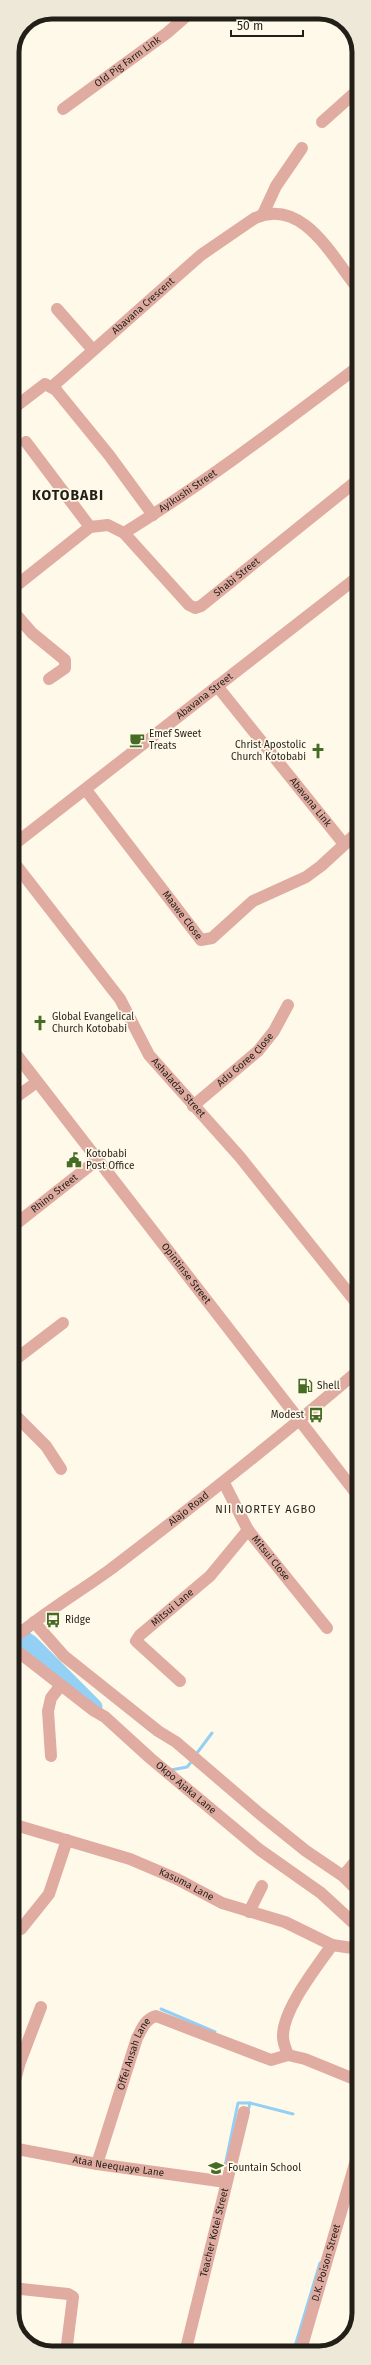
<svg xmlns="http://www.w3.org/2000/svg" width="371" height="2365" viewBox="0 0 371 2365" font-family="'Fira Sans',sans-serif">
  <style>
    .lines { fill: none; stroke-linecap: round; stroke-linejoin: round }
    .stream { stroke: #94cff4; stroke-width: 3 }
    .river { stroke: #94cff4; stroke-width: 17 }
    .minor { stroke: #e0aca1; stroke-width: 12 }
    .labels { text-anchor: middle; dominant-baseline: central; stroke-width: 3.5; stroke-linejoin: round; paint-order: stroke }
    .street-label { font-size: 10px; fill: #221f18; stroke: #fff9e9 }
    .poi-label { font-size: 10px; fill: #221f18; stroke: #fff9e9; text-anchor: start }
    .neighbourhood-label { font-size: 11px; letter-spacing: 1px; fill: #221f18; stroke: #fff9e9 }
    .district-label { font-size: 14px; font-weight: bold; letter-spacing: 1px; fill: #221f18; stroke: #fff9e9 }
    .rim { fill: none; stroke: #221f18; stroke-width: 5 }
  </style>
  <rect width="100%" height="100%" fill="#fff9e9"/>
  <g class="lines">
    <g class="stream">
      <path d="M197 1753 212 1733"/>
      <path d="M171 1770 187 1767 192 1761"/>
      <path d="M161 2009 215 2032"/>
      <path d="M248 2111 250 2103"/>
      <path d="M353 2152 359 2116"/>
      <path d="M225 2166 238 2103H250L293 2114"/>
      <path d="M293 2353 320 2263"/>
    </g>
    <path class="river" d="M12 1631 30 1643 94 1707"/>
    <g class="minor">
      <path id="s1" d="M63 109 167 33 191 12"/>
      <path d="M322 122 359 89"/>
      <path d="M263 214 276 186 302 148"/>
      <path d="M57 309 93 350"/>
      <path d="M15 407 45 384 56 390"/>
      <path d="M26 442 90 527"/>
      <path id="s2" d="M153 515 109 455 56 390 55 384 62 378 201 255 255 218C304 197 333 259 359 290"/>
      <path id="s3" d="M124 533 189 605 195 608 201 606 359 479"/>
      <path id="s4" d="M12 589 90 527 108 525 124 533C206 482 282 424 359 366"/>
      <path d="M12 610 32 633 65 660V668L49 679"/>
      <path id="s5" d="M217 686 344 844"/>
      <path id="s6" d="M86 790 201 940 212 938 253 901 306 877 321 866 359 831"/>
      <path id="s7" d="M12 846 359 576"/>
      <path id="s8" d="M12 860 120 999 149 1055 240 1157 359 1306"/>
      <path id="s9" d="M12 1049 359 1497"/>
      <path d="M12 1100 37 1082"/>
      <path id="s10" d="M193 1106 258 1051 274 1031 288 1005"/>
      <path id="s11" d="M12 1227 97 1160"/>
      <path d="M12 1362 63 1323"/>
      <path d="M12 1412 46 1446 61 1469"/>
      <path id="s12" d="M224 1483 248 1530 327 1628"/>
      <path d="M34 1622 64 1656 158 1731 176 1742 260 1814 306 1851 343 1876 359 1892"/>
      <path id="s13" d="M12 1640C43 1613 78 1593 111 1569 195 1505 278 1439 359 1370"/>
      <path id="s14" d="M12 1647 93 1710 105 1717 150 1758 260 1850 321 1893 359 1928"/>
      <path id="s15" d="M180 1681 136 1641 140 1635 210 1576 248 1530"/>
      <path d="M51 1756 48 1711 51 1698 61 1685"/>
      <path id="s16" d="M12 1824 130 1859 177 1879 222 1903 285 1922 332 1945 359 1949"/>
      <path d="M343 1876 359 1857"/>
      <path d="M249 1912 262 1886"/>
      <path d="M21 1929 49 1894 67 1840"/>
      <path d="M288 2055C286 2049 283 2043 283 2037 282 2010 317 1967 332 1945"/>
      <path d="M288 2055 305 2059 359 2081"/>
      <path d="M12 2091 20 2062 41 2007"/>
      <path id="s17" d="M12 2148 97 2164 226 2182"/>
      <path id="s18" d="M97 2164 137 2038C142 2029 145 2019 156 2016L271 2060 288 2055"/>
      <path d="M12 2288 68 2294 73 2297 66 2353"/>
      <path id="s19" d="M185 2353 244 2112"/>
      <path id="s20" d="M300 2353 359 2150"/>
    </g>
  </g>
  <defs>
    <g id="cafe-bare" transform="scale(1.2)"><path d="M-5.5-4.5H6V0H3Q3 3.5 0 3.5H-2.5Q-5.5 3.5-5.5 0ZM3-3.2v2h1.7v-2ZM-6 4.5H4V6H-6Z" fill="#466b25" stroke="#fff9e9" stroke-width="2.5" paint-order="stroke"/></g>
    <g id="church-bare" transform="scale(1.2)"><path d="M-1.2-6h2.4v3.5h3.3v2.4h-3.3V6h-2.4V-.1h-3.3v-2.4h3.3Z" fill="#466b25" stroke="#fff9e9" stroke-width="2.5" paint-order="stroke"/></g>
    <g id="civic-bare" transform="scale(1.2)"><path d="M-.6-6.5H3V-4.5H.6V-3L4-1V1h2V6H-6V1h2V-1L-.6-3ZM-1.2 2.5V6h2.4V2.5Z" fill="#466b25" stroke="#fff9e9" stroke-width="2.5" paint-order="stroke"/></g>
    <g id="fuel-bare" transform="scale(1.2)"><path d="M-5.5-6h7V0h2V4h1.3V-2.5L3-4.5l.8-.8L6-3V5H2.5V1h-1V6h-7ZM-4.2-4.7v3.2H.2V-4.7Z" fill="#466b25" stroke="#fff9e9" stroke-width="2.5" paint-order="stroke"/></g>
    <g id="bus-bare" transform="scale(1.2)"><path d="M-5-6H5V4H4V6H2V4H-2V6H-4V4H-5ZM-3.5-4V0h7V-4ZM-3.5 1.2v1.5H-2V1.2ZM2 1.2v1.5H3.5V1.2Z" fill="#466b25" stroke="#fff9e9" stroke-width="2.5" paint-order="stroke"/></g>
    <g id="school-bare" transform="scale(1.2)"><path d="M0-5L7-2L0 1L-7-2ZM-4 1L0 2.5L4 1V4Q0 6-4 4Z" fill="#466b25" stroke="#fff9e9" stroke-width="2.5" paint-order="stroke"/></g>
  </defs>
  <g fill-rule="evenodd">
    <use href="#cafe-bare" x="137" y="740"/>
    <use href="#church-bare" x="318" y="751"/>
    <use href="#church-bare" x="40" y="1023"/>
    <use href="#civic-bare" x="74" y="1160"/>
    <use href="#fuel-bare" x="305" y="1386"/>
    <use href="#bus-bare" x="316" y="1415"/>
    <use href="#bus-bare" x="53" y="1620"/>
    <use href="#school-bare" x="216" y="2168"/>
  </g>
  <g class="labels">
    <g class="street-label">
      <text stroke="none"><textPath href="#s1" startOffset="80">Old Pig Farm Link</textPath></text>
      <text stroke="none"><textPath href="#s2" startOffset="282">Abavana Crescent</textPath></text>
      <text stroke="none"><textPath href="#s4" startOffset="212">Ayikushi Street</textPath></text>
      <text stroke="none"><textPath href="#s3" startOffset="156">Shabi Street</textPath></text>
      <text stroke="none"><textPath href="#s7" startOffset="244">Abavana Street</textPath></text>
      <text stroke="none"><textPath href="#s5" startOffset="149">Abavana Link</textPath></text>
      <text stroke="none"><textPath href="#s6" startOffset="158">Maawe Close</textPath></text>
      <text stroke="none"><textPath href="#s10" startOffset="70">Adu Goree Close</textPath></text>
      <text stroke="none"><textPath href="#s8" startOffset="283">Ashaladza Street</textPath></text>
      <text stroke="none"><textPath href="#s11" startOffset="54">Rhino Street</textPath></text>
      <text stroke="none"><textPath href="#s9" startOffset="284">Opintinse Street</textPath></text>
      <text stroke="none"><textPath href="#s13" startOffset="220">Alajo Road</textPath></text>
      <text stroke="none"><textPath href="#s12" startOffset="89">Mitsui Close</textPath></text>
      <text stroke="none"><textPath href="#s15" startOffset="109">Mitsui Lane</textPath></text>
      <text stroke="none"><textPath href="#s14" startOffset="224">Okpo Ajaka Lane</textPath></text>
      <text stroke="none"><textPath href="#s16" startOffset="185">Kasuma Lane</textPath></text>
      <text stroke="none"><textPath href="#s18" startOffset="116">Offei Ansah Lane</textPath></text>
      <text stroke="none"><textPath href="#s17" startOffset="108">Ataa Neequaye Lane</textPath></text>
      <text stroke="none"><textPath href="#s19" startOffset="124">Teacher Kotei Street</textPath></text>
      <text stroke="none"><textPath href="#s20" startOffset="94">D.K. Poison Street</textPath></text>
    </g>
    <g class="poi-label">
      <text x="149" y="734">Emef Sweet<tspan x="149" dy="12">Treats</tspan></text>
      <text x="306" y="745" text-anchor="end">Christ Apostolic<tspan x="306" dy="12">Church Kotobabi</tspan></text>
      <text x="52" y="1017">Global Evangelical<tspan x="52" dy="12">Church Kotobabi</tspan></text>
      <text x="86" y="1154">Kotobabi<tspan x="86" dy="12">Post Office</tspan></text>
      <text x="317" y="1386">Shell</text>
      <text x="304" y="1415" text-anchor="end">Modest</text>
      <text x="65" y="1620">Ridge</text>
      <text x="228" y="2168">Fountain School</text>
    </g>
    <g class="neighbourhood-label">
      <text x="266" y="1509">NII NORTEY AGBO</text>
    </g>
    <g class="district-label">
      <text x="68" y="495">KOTOBABI</text>
    </g>
  </g>
  <path d="M0 0H371V2365H0ZM52 19H319A33 33 0 0 1 352 52V2313A33 33 0 0 1 319 2346H52A33 33 0 0 1 19 2313V52A33 33 0 0 1 52 19Z" fill="#ede8d8" fill-rule="evenodd"/>
  <path class="rim" d="M52 19H319A33 33 0 0 1 352 52V2313A33 33 0 0 1 319 2346H52A33 33 0 0 1 19 2313V52A33 33 0 0 1 52 19Z"/>
  <path d="M231 30v6h72v-6" fill="none" stroke="#221f18" stroke-width="2"/>
  <text x="237" y="30" font-size="12" fill="#221f18" stroke="#fff9e9" stroke-width="3" paint-order="stroke">50 m</text>
</svg>
